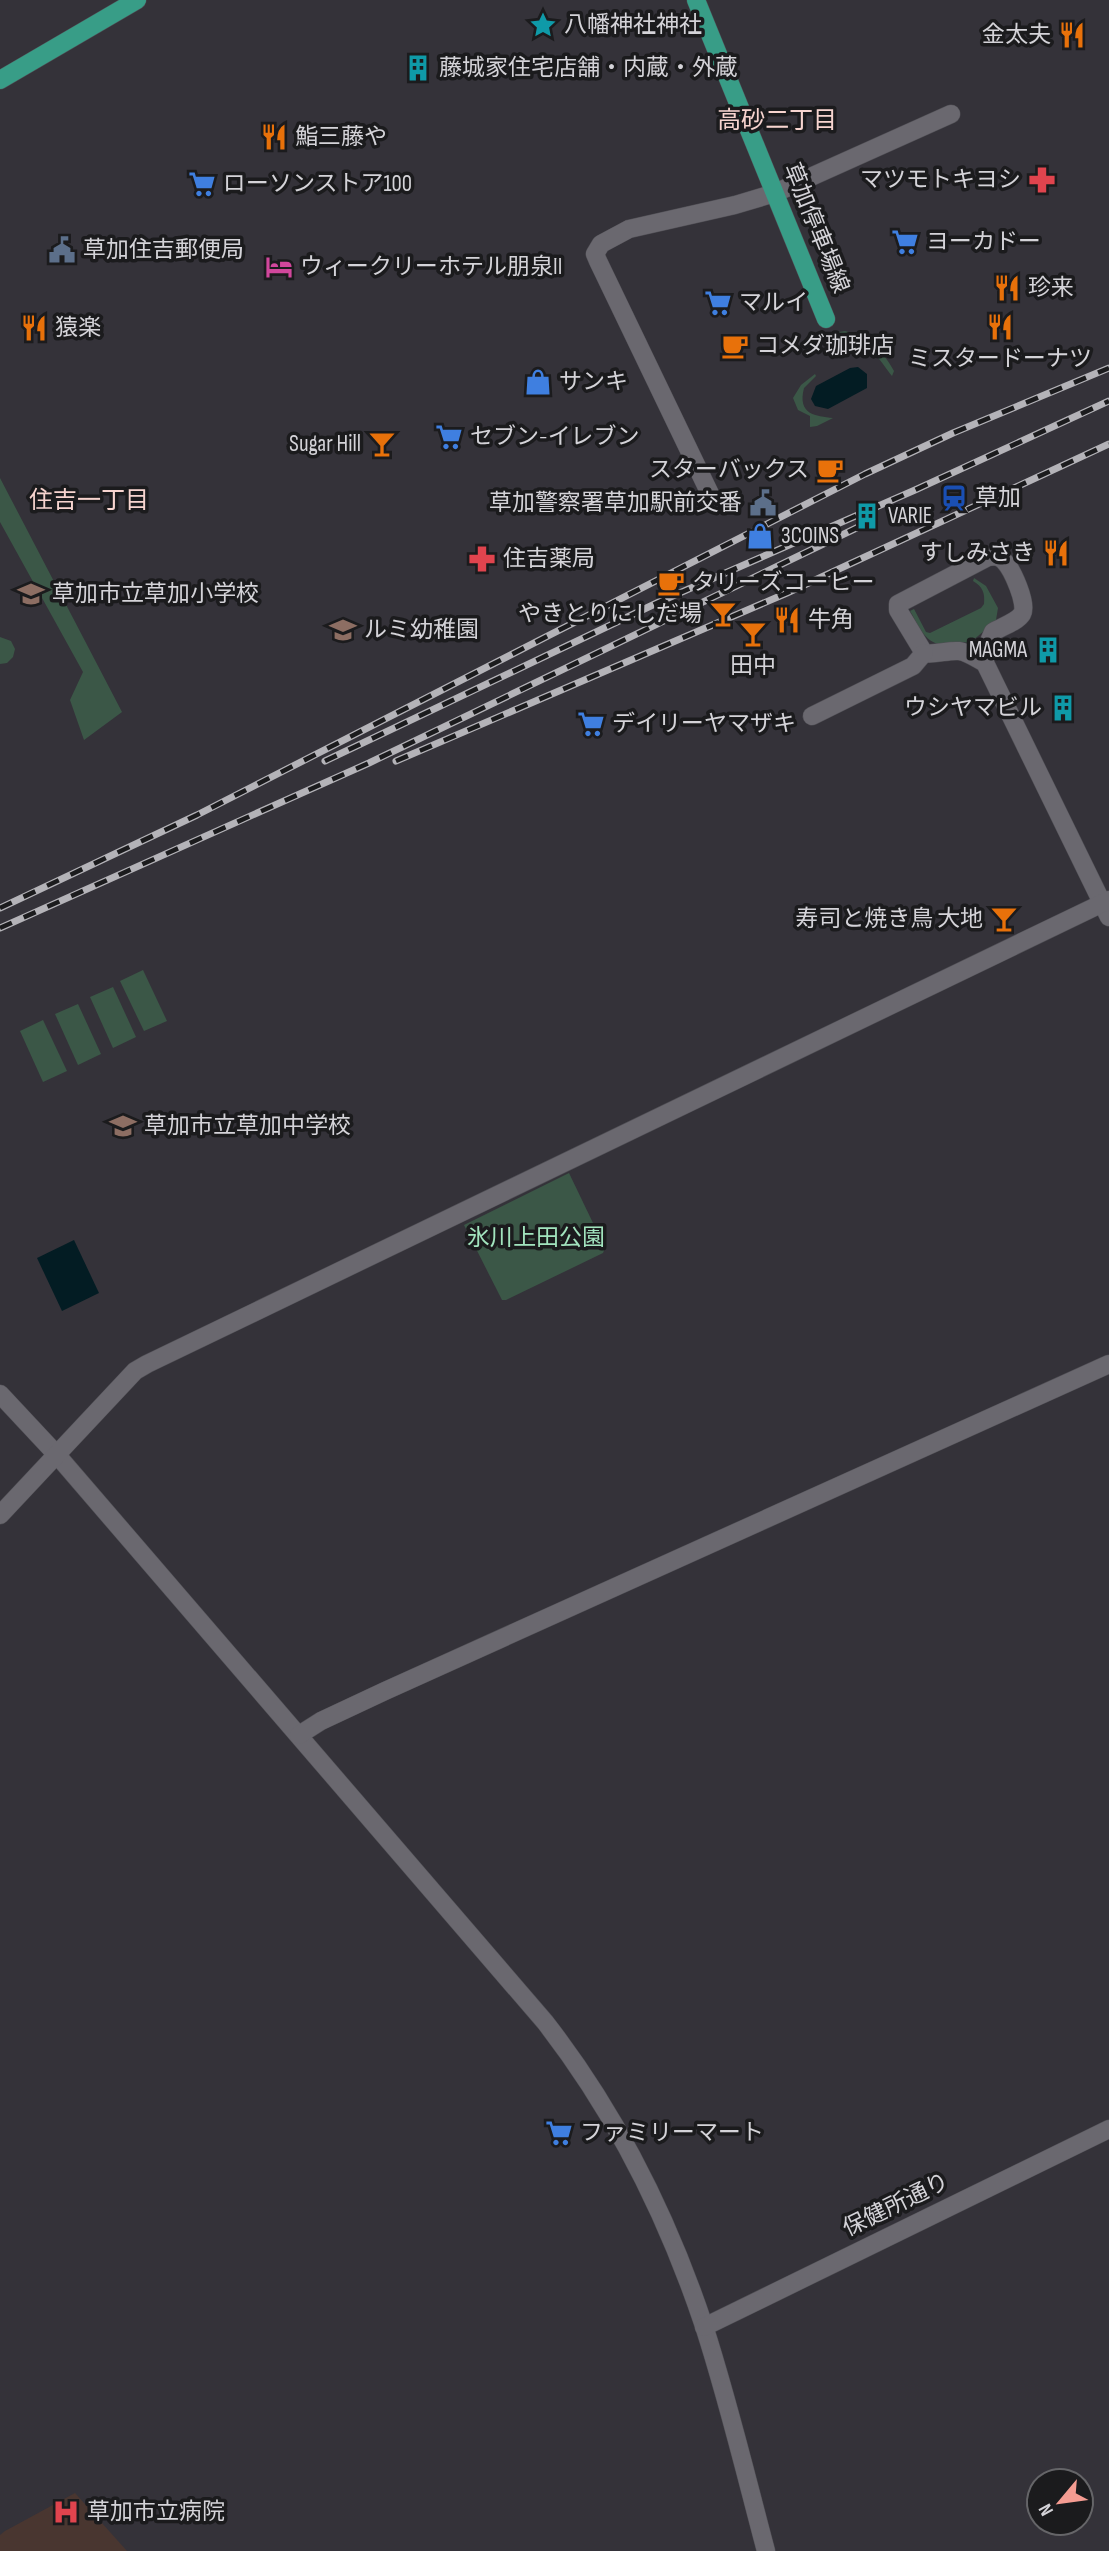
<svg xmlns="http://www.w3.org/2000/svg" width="1109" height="2551" viewBox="0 0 1109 2551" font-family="'Sofia Sans Condensed','Noto Sans JP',sans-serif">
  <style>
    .medical { fill: #493630 }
    .green { fill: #3b5747 }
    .water { fill: #031c23 }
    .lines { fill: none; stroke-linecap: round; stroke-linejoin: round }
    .minor-casing { stroke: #4f4e54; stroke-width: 19 }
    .major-casing { stroke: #4f4e54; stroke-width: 19 }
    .minor { stroke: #6a686f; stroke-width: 18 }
    .major { stroke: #389d87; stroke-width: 18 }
    .rail-casing { stroke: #b4b3b8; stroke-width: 7 }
    .rail { stroke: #1b1b1d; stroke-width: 4.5; stroke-dasharray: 13; stroke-linecap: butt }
    .labels { text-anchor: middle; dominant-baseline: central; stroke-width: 7; stroke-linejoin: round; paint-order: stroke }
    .poi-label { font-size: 23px; fill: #d4d3d8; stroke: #1b1b1d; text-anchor: start }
    .street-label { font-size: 23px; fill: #d4d3d8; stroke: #1b1b1d }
    .park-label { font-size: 23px; fill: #a2e4be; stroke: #1b1b1d }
    .neighbourhood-label { font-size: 24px; fill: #f7d4cf; stroke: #1b1b1d }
  </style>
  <rect width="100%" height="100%" fill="#343239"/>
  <path class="medical" d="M75 2493 127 2551H0V2535L5 2531Z"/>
  <g class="green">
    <path d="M845 331C869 338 882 349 894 371L892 376C880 361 876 349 855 346L835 358 831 354 839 332Z"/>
    <path d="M815 374 816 376 804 388C797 415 816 416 833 418L817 426 810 427V416L798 410 793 398 801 385Z"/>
    <path d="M0 478 122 712 84 740 70 700 83 672 0 522Z"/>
    <path d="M974 578 986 586 998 608 996 620C984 629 982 635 968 643 959 640 955 644 946 645 925 645 919 626 910 611L914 609 926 632 930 633 981 608 984 604C985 593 983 587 973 581Z"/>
    <path d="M0 637 11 641 15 649 13 657 7 663 0 664Z"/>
    <path d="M143 970 167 1021 144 1031 120 981Z"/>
    <path d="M113 987 136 1037 113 1048 90 997Z"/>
    <path d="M78 1004 101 1054 78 1065 55 1014Z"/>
    <path d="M43 1020 67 1071 43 1082 20 1031Z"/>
    <path d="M569 1173 605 1248 603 1253 506 1300H502L464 1225Z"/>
  </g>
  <g class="water">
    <path d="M858 367 867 374V388L828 409 815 406 811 399 816 386 850 368Z"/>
    <path d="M74 1240 99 1293 62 1311 37 1258Z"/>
  </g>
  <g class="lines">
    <g class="minor-casing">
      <g id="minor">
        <path d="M712 498 598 261 595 254 601 244 629 229 735 205 775 193 951 114"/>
        <path d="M985 663C977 659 968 652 959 651 947 650 936 655 924 653L898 610V604L988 557C994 556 999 556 1004 561 1012 569 1028 604 1022 614 1017 622 1001 627 993 632L985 651V663L1109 917"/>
        <path d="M812 716 913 666 924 653"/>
        <path d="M0 1394 57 1455 545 2022C615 2112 668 2218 704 2326 728 2400 746 2476 766 2551"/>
        <path d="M0 1515 135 1371 147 1364 1109 900"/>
        <path d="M299 1735 321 1721 385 1691 1109 1364"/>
        <path d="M704 2327 1109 2129"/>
      </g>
    </g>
    <g class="major-casing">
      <g id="major">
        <path d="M696 0 826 319"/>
        <path d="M0 80 137 0"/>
      </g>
    </g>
    <use href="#minor" class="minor"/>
    <use href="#major" class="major"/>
    <g class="rail-casing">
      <g id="rail">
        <path d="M325 761 659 602 915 490 1109 401"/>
        <path d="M396 761 787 593 1109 444"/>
        <path d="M0 908 197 815 865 474 953 433 1109 368"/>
        <path d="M0 928 369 763 873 520"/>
      </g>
    </g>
    <use href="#rail" class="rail"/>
  </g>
  <defs>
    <g id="sight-bare" transform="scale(2.1)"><path d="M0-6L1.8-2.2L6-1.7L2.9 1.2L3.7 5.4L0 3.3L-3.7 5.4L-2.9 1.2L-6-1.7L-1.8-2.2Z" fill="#0f9aa8" stroke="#1b1b1d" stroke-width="2.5" paint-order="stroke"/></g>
    <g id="restaurant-bare" transform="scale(2.1)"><path d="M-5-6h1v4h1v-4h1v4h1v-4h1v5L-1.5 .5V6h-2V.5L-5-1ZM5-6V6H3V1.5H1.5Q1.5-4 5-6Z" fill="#e8710a" stroke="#1b1b1d" stroke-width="2.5" paint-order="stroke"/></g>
    <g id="building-bare" transform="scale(2.1)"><path d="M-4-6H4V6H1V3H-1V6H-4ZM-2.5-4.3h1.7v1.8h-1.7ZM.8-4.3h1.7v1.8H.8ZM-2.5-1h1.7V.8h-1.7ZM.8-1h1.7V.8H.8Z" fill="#0f9aa8" stroke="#1b1b1d" stroke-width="2.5" paint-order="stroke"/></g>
    <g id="pharmacy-bare" transform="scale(2.1)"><path d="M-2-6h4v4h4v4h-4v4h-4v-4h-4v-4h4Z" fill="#e0444e" stroke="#1b1b1d" stroke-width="2.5" paint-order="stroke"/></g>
    <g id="supermarket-bare" transform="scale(2.1)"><path d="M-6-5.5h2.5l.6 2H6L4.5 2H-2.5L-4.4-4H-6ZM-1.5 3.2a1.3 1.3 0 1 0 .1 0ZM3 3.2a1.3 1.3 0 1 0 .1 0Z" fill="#3f7fe0" stroke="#1b1b1d" stroke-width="2.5" paint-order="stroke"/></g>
    <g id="civic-bare" transform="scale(2.1)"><path d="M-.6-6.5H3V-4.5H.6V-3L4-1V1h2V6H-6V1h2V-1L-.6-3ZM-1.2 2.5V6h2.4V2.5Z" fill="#5c6f8a" stroke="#1b1b1d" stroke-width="2.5" paint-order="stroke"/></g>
    <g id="hotel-bare" transform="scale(2.1)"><path d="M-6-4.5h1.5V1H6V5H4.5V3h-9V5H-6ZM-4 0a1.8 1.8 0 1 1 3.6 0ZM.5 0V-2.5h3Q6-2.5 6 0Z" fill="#d1479c" stroke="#1b1b1d" stroke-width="2.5" paint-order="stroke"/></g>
    <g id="cafe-bare" transform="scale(2.1)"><path d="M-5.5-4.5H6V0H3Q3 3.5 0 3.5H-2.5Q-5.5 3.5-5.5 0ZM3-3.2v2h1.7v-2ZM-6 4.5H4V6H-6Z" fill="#e8710a" stroke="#1b1b1d" stroke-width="2.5" paint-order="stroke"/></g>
    <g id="shop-bare" transform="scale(2.1)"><path d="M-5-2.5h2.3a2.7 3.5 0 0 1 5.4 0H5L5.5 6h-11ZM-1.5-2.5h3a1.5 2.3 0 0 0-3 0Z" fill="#3f7fe0" stroke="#1b1b1d" stroke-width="2.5" paint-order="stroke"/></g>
    <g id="bar-bare" transform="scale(2.1)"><path d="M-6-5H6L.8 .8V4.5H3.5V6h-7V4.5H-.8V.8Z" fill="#e8710a" stroke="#1b1b1d" stroke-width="2.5" paint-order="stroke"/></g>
    <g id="station-bare" transform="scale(2.1)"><path d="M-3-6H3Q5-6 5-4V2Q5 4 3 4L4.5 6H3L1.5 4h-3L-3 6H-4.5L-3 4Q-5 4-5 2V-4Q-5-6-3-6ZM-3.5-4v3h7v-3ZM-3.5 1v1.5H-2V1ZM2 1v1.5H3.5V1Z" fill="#1a4fb4" stroke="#1b1b1d" stroke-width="2.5" paint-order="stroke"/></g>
    <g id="school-bare" transform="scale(2.1)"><path d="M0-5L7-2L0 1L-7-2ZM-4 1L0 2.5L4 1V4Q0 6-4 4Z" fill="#8d6e63" stroke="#1b1b1d" stroke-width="2.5" paint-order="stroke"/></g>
    <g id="hospital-bare" transform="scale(2.1)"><path d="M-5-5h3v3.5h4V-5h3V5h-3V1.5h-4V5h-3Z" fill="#e0444e" stroke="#1b1b1d" stroke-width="2.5" paint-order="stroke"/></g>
  </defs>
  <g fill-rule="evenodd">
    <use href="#sight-bare" x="543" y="25"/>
    <use href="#restaurant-bare" x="1072" y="35"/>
    <use href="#building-bare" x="418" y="68"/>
    <use href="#restaurant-bare" x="274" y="137"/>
    <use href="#pharmacy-bare" x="1042" y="180"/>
    <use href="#supermarket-bare" x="202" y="184"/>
    <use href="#supermarket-bare" x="905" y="242"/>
    <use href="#civic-bare" x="62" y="250"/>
    <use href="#hotel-bare" x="279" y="267"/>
    <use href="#restaurant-bare" x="1007" y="288"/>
    <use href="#supermarket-bare" x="718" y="303"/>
    <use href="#restaurant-bare" x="1000" y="327"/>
    <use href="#restaurant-bare" x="34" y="328"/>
    <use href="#cafe-bare" x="735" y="346"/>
    <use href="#shop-bare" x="538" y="382"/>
    <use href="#supermarket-bare" x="449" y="437"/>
    <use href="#bar-bare" x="382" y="444"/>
    <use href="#cafe-bare" x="830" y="470"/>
    <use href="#station-bare" x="954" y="498"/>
    <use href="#civic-bare" x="763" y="503"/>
    <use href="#building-bare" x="867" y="516"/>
    <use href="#shop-bare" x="760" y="536"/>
    <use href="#restaurant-bare" x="1056" y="553"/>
    <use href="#pharmacy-bare" x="482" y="559"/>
    <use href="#cafe-bare" x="671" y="583"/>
    <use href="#school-bare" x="31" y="594"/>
    <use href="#bar-bare" x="723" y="614"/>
    <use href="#restaurant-bare" x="787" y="620"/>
    <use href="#school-bare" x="343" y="630"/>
    <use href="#bar-bare" x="753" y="634"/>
    <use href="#building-bare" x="1048" y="650"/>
    <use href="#building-bare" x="1063" y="708"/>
    <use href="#supermarket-bare" x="591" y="724"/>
    <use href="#bar-bare" x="1004" y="919"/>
    <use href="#school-bare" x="123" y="1126"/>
    <use href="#supermarket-bare" x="559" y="2133"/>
    <use href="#hospital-bare" x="66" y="2512"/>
  </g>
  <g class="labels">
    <g class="poi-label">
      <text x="564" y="25">八幡神社神社</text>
      <text x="1051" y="35" text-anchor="end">金太夫</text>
      <text x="439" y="68">藤城家住宅店舗・内蔵・外蔵</text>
      <text x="295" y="137">鮨三藤や</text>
      <text x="1021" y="180" text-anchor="end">マツモトキヨシ</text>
      <text x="223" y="184">ローソンストア100</text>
      <text x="926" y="242">ヨーカドー</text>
      <text x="83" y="250">草加住吉郵便局</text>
      <text x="300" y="267">ウィークリーホテル朋泉II</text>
      <text x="1028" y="288">珍来</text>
      <text x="739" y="303">マルイ</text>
      <text x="55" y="328">猿楽</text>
      <text x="756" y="346">コメダ珈琲店</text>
      <text x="1000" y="359" text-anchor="middle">ミスタードーナツ</text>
      <text x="559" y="382">サンキ</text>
      <text x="470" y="437">セブン-イレブン</text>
      <text x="361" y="444" text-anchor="end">Sugar Hill</text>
      <text x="809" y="470" text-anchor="end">スターバックス</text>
      <text x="975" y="498">草加</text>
      <text x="742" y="503" text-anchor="end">草加警察署草加駅前交番</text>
      <text x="888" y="516">VARIE</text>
      <text x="781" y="536">3COINS</text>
      <text x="1035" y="553" text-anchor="end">すしみさき</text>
      <text x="503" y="559">住吉薬局</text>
      <text x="692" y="583">タリーズコーヒー</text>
      <text x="52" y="594">草加市立草加小学校</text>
      <text x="702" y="614" text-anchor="end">やきとりにしだ場</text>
      <text x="808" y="620">牛角</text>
      <text x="364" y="630">ルミ幼稚園</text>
      <text x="1027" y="650" text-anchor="end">MAGMA</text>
      <text x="753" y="666" text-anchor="middle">田中</text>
      <text x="1042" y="708" text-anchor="end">ウシヤマビル</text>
      <text x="612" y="724">デイリーヤマザキ</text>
      <text x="983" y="919" text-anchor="end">寿司と焼き鳥 大地</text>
      <text x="144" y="1126">草加市立草加中学校</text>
      <text x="580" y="2133">ファミリーマート</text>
      <text x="87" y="2512">草加市立病院</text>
    </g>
    <g class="street-label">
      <text transform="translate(816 228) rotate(68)">草加停車場線</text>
      <text transform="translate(896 2205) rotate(-26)">保健所通り</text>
    </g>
    <g class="park-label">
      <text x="536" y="1238">氷川上田公園</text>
    </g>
    <g class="neighbourhood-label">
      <text x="777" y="120">高砂二丁目</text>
      <text x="89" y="500">住吉一丁目</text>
    </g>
  </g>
  <g transform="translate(1060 2502) rotate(241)"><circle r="33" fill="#1b1b1d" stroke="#656568" stroke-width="2"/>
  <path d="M0-5L12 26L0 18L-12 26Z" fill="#f59c92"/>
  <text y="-10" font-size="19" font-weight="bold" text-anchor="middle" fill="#d4d3d8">N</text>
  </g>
</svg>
